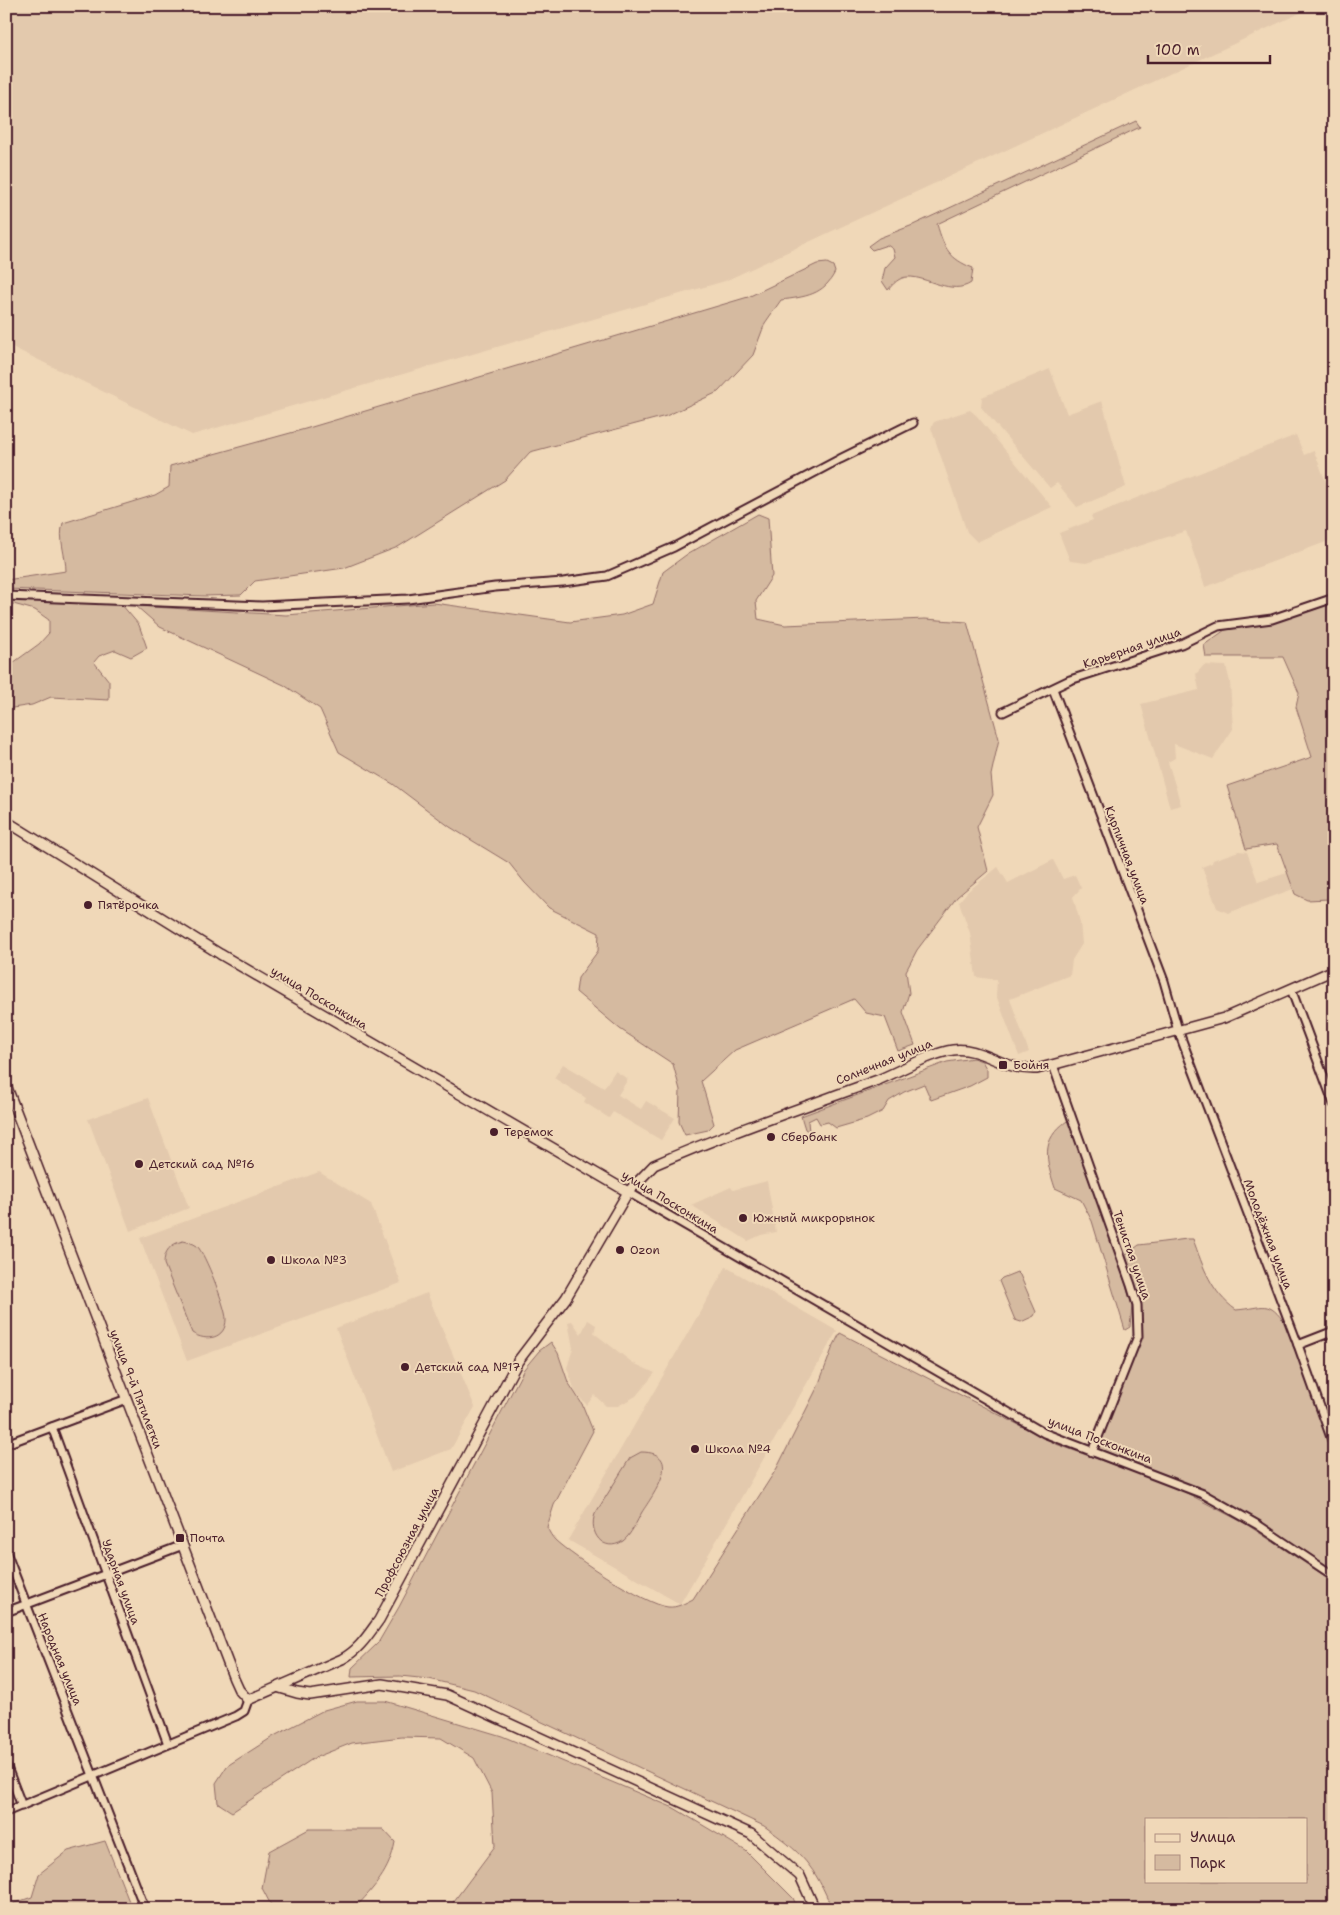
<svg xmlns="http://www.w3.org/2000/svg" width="1340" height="1915" viewBox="0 0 1340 1915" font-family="'Shantell Sans',sans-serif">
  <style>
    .built { fill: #e3c9ad }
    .green { fill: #d5baa0; stroke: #906c66; fill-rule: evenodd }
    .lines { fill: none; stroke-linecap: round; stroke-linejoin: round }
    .minor-casing { stroke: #4a1f2b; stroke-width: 11 }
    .tertiary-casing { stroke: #4a1f2b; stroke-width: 12 }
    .minor { stroke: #f0d8b8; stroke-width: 7 }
    .tertiary { stroke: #f0d8b8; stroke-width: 9 }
    .poi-dot { fill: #4a1f2b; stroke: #f0d8b8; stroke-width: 2 }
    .labels { text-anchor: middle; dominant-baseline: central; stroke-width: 4; stroke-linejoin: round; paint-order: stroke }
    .street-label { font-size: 12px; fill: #4a1f2b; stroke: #f0d8b8 }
    .poi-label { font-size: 12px; fill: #4a1f2b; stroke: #f0d8b8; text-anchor: start }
  </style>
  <rect width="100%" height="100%" fill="#f0d8b8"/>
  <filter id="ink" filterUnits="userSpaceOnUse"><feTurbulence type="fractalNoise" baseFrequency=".02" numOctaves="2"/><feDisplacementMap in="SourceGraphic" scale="10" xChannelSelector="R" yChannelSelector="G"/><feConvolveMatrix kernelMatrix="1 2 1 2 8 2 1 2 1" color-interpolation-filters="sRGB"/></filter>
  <g filter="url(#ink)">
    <g class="built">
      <path d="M6 6H1315L725 281 192 435 6 344Z"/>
      <path d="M1050 369 1067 414 1102 401 1126 487 1077 507 1057 483 1050 488 981 407 982 397Z"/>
      <path d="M970 410 977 416 1052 507 977 542 967 532 931 428 934 422Z"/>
      <path d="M1296 435 1304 455 1314 451 1334 503V539L1205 587 1186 531 1086 563 1070 561 1059 533 1093 520 1091 516Z"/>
      <path d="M1204 665 1226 666 1230 682 1233 729 1213 759 1174 744 1175 758 1168 762 1181 805 1170 808 1141 704 1199 690 1196 674Z"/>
      <path d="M1239 851 1247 852 1258 882 1287 873 1293 889 1228 913 1217 908 1202 867 1212 863 1213 860Z"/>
      <path d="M1053 860 1063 879 1075 875 1081 888 1073 897 1080 922 1082 944 1072 960 1070 975 1010 999 1029 1052 1019 1056 996 995 997 980 976 977 970 933 959 902 967 892 998 867 1008 883Z"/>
      <path d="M563 1064 604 1088 615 1071 628 1079 618 1095 641 1109 646 1101 675 1118 661 1140 613 1112 609 1118 584 1102 586 1098 554 1078Z"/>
      <path d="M148 1098 189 1208 130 1231 88 1119Z"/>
      <path d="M319 1172 371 1204 401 1283 187 1361 140 1238Z"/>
      <path d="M767 1181 776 1232 761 1235 748 1241 691 1205 731 1187 733 1190Z"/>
      <path d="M726 1267 837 1331 680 1604 568 1540Z"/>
      <path d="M427 1293 475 1407 451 1449 391 1472 336 1328Z"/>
      <path d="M588 1320 596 1325 594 1333 633 1363 655 1373 636 1396 618 1406H606L594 1395 587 1405 576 1394 567 1368 573 1348 568 1322 572 1321 581 1334Z"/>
    </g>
    <g class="green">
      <path d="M1136 121 1140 127 937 224C944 249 950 259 973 268L971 283C952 296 926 276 908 277 899 277 893 284 888 290L882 281 885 268 895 257 893 249 887 245 872 250 868 246 879 238 913 225Z"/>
      <path d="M827 263 833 266 835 272C824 295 805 297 781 300L765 323 753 355 718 392 666 416 530 452 505 480 398 547 344 568 255 581 241 595 204 596 6 589V580L66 571C66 556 58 538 63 523L155 495 169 487 170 466 305 429 748 297 817 264Z"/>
      <path d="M758 514 768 518 772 576 756 601 758 619 785 625 925 619 967 622 999 739 991 775 993 795 977 827 988 871 957 897 917 950 906 971 909 993 903 1012 915 1045 898 1051 885 1017 866 1013 854 999 735 1050 701 1081 714 1124 708 1130 685 1135 679 1122 680 1090 673 1064 620 1029 576 992 578 978 598 951 599 933 549 908 525 883 509 863 450 827 393 784 339 752 320 709 284 685 160 627 136 606 286 615 434 603 570 622 622 615 653 604 663 572 686 555Z"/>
      <path d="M6 600 122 605 139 625 147 648 131 657 115 650 99 656 94 662 109 681V700L51 697 32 705 6 709V668L39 644 49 633V620L35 610 6 602Z"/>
      <path d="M1334 600V915L1329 899 1307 900 1295 894 1277 844 1246 849 1227 786 1312 757 1296 707 1299 693 1283 657H1206L1204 645 1225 630 1268 623 1316 609Z"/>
      <path d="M973 1058 982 1061 987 1070V1077L970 1086 931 1100 924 1084 904 1092 889 1101 883 1111 867 1119 836 1128 828 1122 820 1124 816 1117 808 1121 809 1132 805 1129 801 1116 947 1062Z"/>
      <path d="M1067 1121 1070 1124 1109 1230 1132 1305 1130 1327 1125 1330 1092 1221 1081 1200 1055 1188C1046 1160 1040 1140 1067 1121Z"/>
      <path d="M1187 1239H1193C1203 1267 1211 1292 1236 1310 1264 1308 1268 1298 1286 1325L1334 1457V1570L1257 1519 1205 1490 1094 1447 1139 1326 1122 1258 1139 1245Z"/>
      <path d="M183 1241C188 1242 193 1243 197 1246 205 1253 226 1308 226 1319 226 1339 206 1342 192 1333L164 1264C164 1251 170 1244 183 1241Z"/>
      <path d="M1017 1272 1020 1275 1036 1312 1034 1316 1021 1322 1015 1320 999 1281 1002 1278Z"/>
      <path d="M840 1333 1056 1444 1175 1487 1246 1524 1334 1582V1909H832C815 1866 801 1852 764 1826L474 1690 429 1679 400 1676 351 1677 352 1668 378 1643 399 1607 524 1369 539 1351 551 1342 558 1353 568 1382 582 1404 593 1431 554 1505 547 1527C549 1532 552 1537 555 1540 573 1557 646 1605 668 1607 677 1608 685 1603 693 1599L777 1468 818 1386 832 1349ZM1146 1819H1306V1881H1146Z"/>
      <path d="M641 1452C685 1452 653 1495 642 1512 637 1521 631 1535 623 1541 603 1554 588 1532 595 1514L630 1458Z"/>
      <path d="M357 1701H385L502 1736 674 1808 746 1851 793 1898 798 1909H448L495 1846 492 1793 474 1758 441 1738 402 1737 352 1743 314 1758 232 1812 218 1803 216 1783 227 1766 274 1736 324 1710Z"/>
      <path d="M309 1829H383L395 1842C390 1871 374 1888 354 1909H273L262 1888 269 1851Z"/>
      <path d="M105 1841 132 1909H6V1906L32 1897 39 1874 68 1851Z"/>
    </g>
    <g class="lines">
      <g class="minor-casing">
        <g id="minor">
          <path d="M6 596 262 606 408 599 495 587 563 582 607 576 674 547 840 459 913 423"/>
          <path d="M1053 689 1164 981 1178 1030 1298 1345 1334 1446"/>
          <path d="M1003 712 1070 680 1181 644 1218 626 1272 619 1334 598"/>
          <path d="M1291 989 1334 1104"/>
          <path d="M1053 1065 1131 1285 1137 1305 1138 1336 1092 1452"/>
          <path d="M628 1192 1044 1433 1203 1494 1258 1525 1334 1576"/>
          <path d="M1298 1345 1334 1331"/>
          <path d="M52 1427 168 1744"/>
          <path d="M6 1444 127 1399"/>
          <path d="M6 1552 145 1909"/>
          <path d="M6 1612 183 1545"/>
          <path d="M6 1765 22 1806"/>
          <path d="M6 1812 236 1716 244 1711 248 1700"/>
        </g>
      </g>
      <g class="tertiary-casing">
        <g id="tertiary">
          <path d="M6 821 220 954 628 1192"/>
          <path d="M6 1085 234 1679 239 1690 248 1700 342 1659C359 1650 368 1635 379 1620L518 1361 566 1298 628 1192 654 1165C727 1133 804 1107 878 1080 900 1071 931 1053 953 1050 982 1046 1003 1071 1037 1069L1224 1018 1334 970"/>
          <path d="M280 1688 297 1693 310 1695 382 1684 447 1695 751 1834 800 1876 815 1909"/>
        </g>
      </g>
      <use href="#minor" class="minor"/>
      <use href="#tertiary" class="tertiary"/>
    </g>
  </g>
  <g class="poi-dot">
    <circle cx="88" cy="905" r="5"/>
    <rect x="998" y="1060" width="10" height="10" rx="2.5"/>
    <circle cx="494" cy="1132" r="5"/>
    <circle cx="771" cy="1137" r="5"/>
    <circle cx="139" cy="1164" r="5"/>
    <circle cx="743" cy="1218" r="5"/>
    <circle cx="620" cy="1250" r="5"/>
    <circle cx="271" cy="1260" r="5"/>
    <circle cx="405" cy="1367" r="5"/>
    <circle cx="695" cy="1449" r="5"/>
    <rect x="175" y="1533" width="10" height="10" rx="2.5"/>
  </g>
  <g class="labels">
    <g class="street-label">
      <text transform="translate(1132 648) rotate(-19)">Карьерная улица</text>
      <text transform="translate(1127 855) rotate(69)">Кирпичная улица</text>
      <text transform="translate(319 998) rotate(31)">улица Посконкина</text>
      <text transform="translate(884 1062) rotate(-22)">Солнечная улица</text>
      <text transform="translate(670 1202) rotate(31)">улица Посконкина</text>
      <text transform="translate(1268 1234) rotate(69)">Молодёжная улица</text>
      <text transform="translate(1132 1255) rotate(71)">Тенистая улица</text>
      <text transform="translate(136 1389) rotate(69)">улица 9-й Пятилетки</text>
      <text transform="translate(1100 1440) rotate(21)">улица Посконкина</text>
      <text transform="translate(407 1542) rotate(-62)">Профсоюзная улица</text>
      <text transform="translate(121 1582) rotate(70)">Ударная улица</text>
      <text transform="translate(60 1659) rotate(68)">Народная улица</text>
    </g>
    <g class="poi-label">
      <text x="98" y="905">Пятёрочка</text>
      <text x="1013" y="1065">Бойня</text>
      <text x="504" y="1132">Теремок</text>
      <text x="781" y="1137">Сбербанк</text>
      <text x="149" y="1164">Детский сад №16</text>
      <text x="753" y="1218">Южный микрорынок</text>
      <text x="630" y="1250">Ozon</text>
      <text x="281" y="1260">Школа №3</text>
      <text x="415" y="1367">Детский сад №17</text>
      <text x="705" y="1449">Школа №4</text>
      <text x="190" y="1538">Почта</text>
    </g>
  </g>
  <rect width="1340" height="1915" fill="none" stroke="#f0d8b8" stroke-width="25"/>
  <rect x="12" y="12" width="1315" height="1890" fill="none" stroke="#4a1f2b" stroke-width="2" filter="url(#ink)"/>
  <rect x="1145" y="1818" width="162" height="65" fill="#f0d8b8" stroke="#ae8e80"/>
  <rect x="1155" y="1834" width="25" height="8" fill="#f0d8b8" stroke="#ae8e80"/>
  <text x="1190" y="1842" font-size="15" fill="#4a1f2b">Улица</text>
  <rect x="1155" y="1855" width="25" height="15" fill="#d5baa0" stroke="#ae8e80"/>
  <text x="1190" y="1868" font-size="15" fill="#4a1f2b">Парк</text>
  <path d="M1148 55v8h122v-8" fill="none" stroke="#4a1f2b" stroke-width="2.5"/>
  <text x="1155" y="55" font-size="15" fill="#4a1f2b" stroke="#f0d8b8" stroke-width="4" paint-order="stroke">100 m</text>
</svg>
